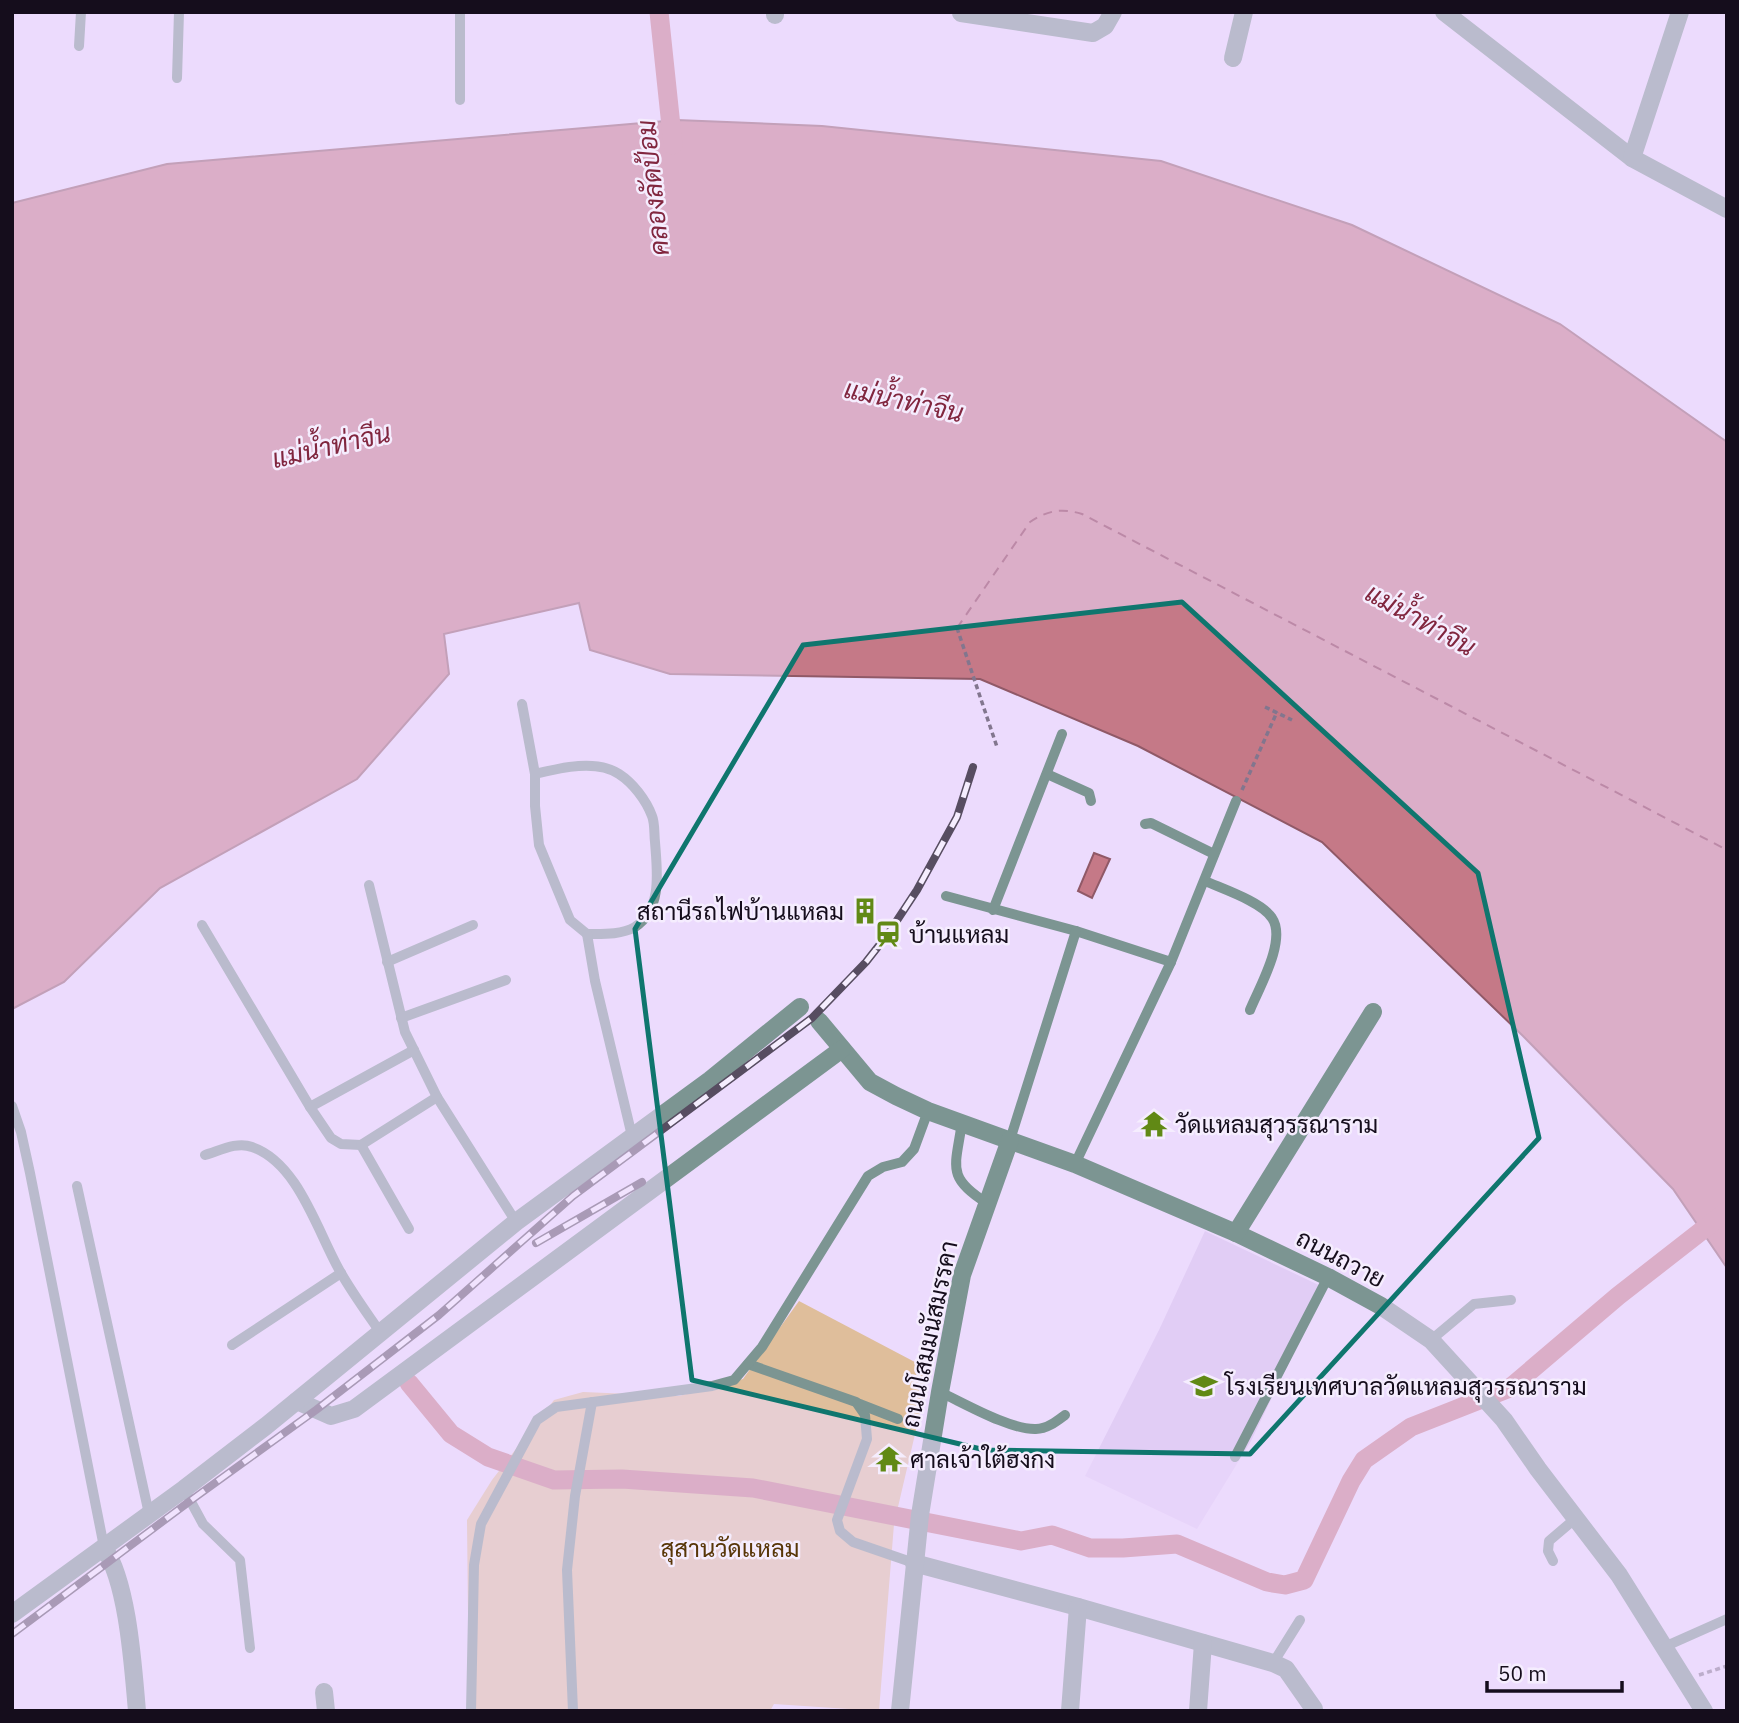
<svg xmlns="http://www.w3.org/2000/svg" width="1739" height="1723" viewBox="0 0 1739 1723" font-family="'IBM Plex Sans',Sarabun,sans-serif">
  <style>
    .built { fill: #e1cdf5 }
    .green { fill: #dfbe9b }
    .water { fill: #c57987; stroke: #905967; stroke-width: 2 }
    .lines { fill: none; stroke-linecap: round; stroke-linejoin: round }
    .canal { stroke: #c57987; stroke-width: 19 }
    .ferry { stroke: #81263f; stroke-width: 2; stroke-dasharray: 9 7; stroke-linecap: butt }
    .path { stroke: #82768e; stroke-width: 3.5; stroke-dasharray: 5 3.5; stroke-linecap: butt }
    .lane { stroke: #7c9592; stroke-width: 10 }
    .street { stroke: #7c9592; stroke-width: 18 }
    .rail-casing { stroke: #574d61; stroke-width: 8 }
    .rail { stroke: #f5edfe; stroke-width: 5; stroke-dasharray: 16; stroke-linecap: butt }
    .marked { fill: none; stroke: #0f766e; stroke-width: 5; stroke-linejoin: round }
    .labels { text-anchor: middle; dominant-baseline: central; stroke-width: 5; stroke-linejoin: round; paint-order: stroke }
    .poi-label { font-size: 24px; fill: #150d1c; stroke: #f5edfe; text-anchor: start }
    .street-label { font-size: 24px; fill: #150d1c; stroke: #f5edfe }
    .park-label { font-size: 24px; fill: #583608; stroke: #f5edfe }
    .water-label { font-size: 26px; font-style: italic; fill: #81263f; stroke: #f5edfe }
  </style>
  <rect width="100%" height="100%" fill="#ecdbfd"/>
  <path class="built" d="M1205 1231 1325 1288 1251 1441 1197 1529 1085 1476 1159 1330Z"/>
  <path class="green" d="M799 1301 930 1370 894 1524 879 1711 774 1704 770 1711H469L467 1520 492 1480 554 1400 583 1392 679 1396 743 1379Z"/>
  <g class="water">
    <path d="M677 120 822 126 1161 161 1352 225 1560 324 1727 442V1268L1673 1189 1523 1036 1322 842 1138 746 980 679 670 674 590 650 579 603 444 634 449 674 357 779 160 888 64 982 12 1009V203L167 164Z"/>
    <path d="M1094 853 1110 859 1092 898 1078 891Z"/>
  </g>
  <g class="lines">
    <g class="canal">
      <path d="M659 12 673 145"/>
      <path d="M409 1383 451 1434 488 1457 554 1480 622 1479 753 1488 1021 1541 1052 1535 1090 1548H1123L1177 1544 1267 1582 1285 1585 1304 1580 1351 1481 1364 1460 1411 1427 1510 1388 1618 1296 1727 1211"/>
    </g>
    <path class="ferry" d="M957 628 1030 522C1048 510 1062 508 1082 514L1727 850"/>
    <g class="path">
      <path d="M957 628 997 747"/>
      <path d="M1265 707 1292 720"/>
      <path d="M1242 790 1277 712"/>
      <path d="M1699 1675 1727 1666"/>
    </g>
    <g class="lane">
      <path d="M460 12V100"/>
      <path d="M79 46 81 12"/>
      <path d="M177 78 179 12"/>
      <path d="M522 704 535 774V806L539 845 570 920 587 934C603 934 621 935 635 927 663 909 657 870 655 842 654 834 655 823 652 816 646 800 633 783 619 774 596 759 560 768 535 774"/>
      <path d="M1047 774 1089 793 1091 801"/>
      <path d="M1145 824 1151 823 1214 854"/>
      <path d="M1205 881C1223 889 1262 902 1272 918 1287 940 1259 988 1250 1010"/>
      <path d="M369 885 405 1032 437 1097 516 1222"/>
      <path d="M946 896 1076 931 1171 962 1236 801"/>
      <path d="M993 910 1062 734"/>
      <path d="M202 925 310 1107 414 1050"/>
      <path d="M587 934 595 981 632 1136"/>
      <path d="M387 962 473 925"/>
      <path d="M401 1018 506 980"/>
      <path d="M12 1106 21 1132 30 1173 104 1547"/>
      <path d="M310 1107 331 1138 341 1144 361 1145 437 1097"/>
      <path d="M962 1122C956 1166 945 1177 987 1203"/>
      <path d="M1010 1140 1076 931"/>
      <path d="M361 1145 409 1229"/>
      <path d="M205 1155C219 1151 237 1141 252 1147 299 1163 318 1234 341 1273 353 1294 367 1313 380 1332"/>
      <path d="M1075 1164 1171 962"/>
      <path d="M77 1186 149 1514"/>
      <path d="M1431 1340 1474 1304 1511 1300"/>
      <path d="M232 1345 341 1273"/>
      <path d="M748 1364 856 1402 865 1415 867 1439 837 1520 840 1531 853 1542 914 1563"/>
      <path d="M940 1392C964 1403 1010 1430 1036 1429 1047 1429 1057 1421 1065 1415"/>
      <path d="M857 1403 898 1419"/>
      <path d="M1235 1457 1328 1277"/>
      <path d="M184 1489 203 1524 240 1560 250 1648"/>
      <path d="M1553 1561 1548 1551 1549 1541 1576 1518"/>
      <path d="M1664 1647 1727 1619"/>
      <path d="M1273 1663 1300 1620"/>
      <path d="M471 1711 474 1565 481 1524 537 1420 556 1407 712 1386 734 1380 762 1347 868 1176 883 1167 902 1162 914 1149 928 1111"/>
      <path d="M573 1711 567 1570 575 1496 592 1402"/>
    </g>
    <g class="street">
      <path d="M775 12V15"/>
      <path d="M1444 12 1632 158 1727 209"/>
      <path d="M961 13 1093 33 1105 26 1113 12"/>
      <path d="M1233 58 1244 12"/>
      <path d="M1632 158 1680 12"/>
      <path d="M819 1021 870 1082 896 1096 928 1111 1075 1164 1236 1233 1328 1277 1381 1306 1431 1340 1504 1420 1538 1469 1619 1575 1704 1711"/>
      <path d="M1236 1233 1373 1012"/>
      <path d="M297 1401 331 1416 354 1409 842 1049"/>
      <path d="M104 1548C128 1583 133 1667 137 1711"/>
      <path d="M914 1563 1078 1607 1273 1663 1286 1669 1314 1709"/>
      <path d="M12 1614 184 1489 266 1426 516 1222 710 1080 800 1007"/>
      <path d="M324 1692 326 1711"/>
      <path d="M900 1711 920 1515 940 1392 962 1275 1010 1140"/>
      <path d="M1070 1711 1078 1607"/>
      <path d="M1198 1711 1203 1643"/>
    </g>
    <g class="rail-casing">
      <g id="rail">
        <path d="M536 1243 642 1182"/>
        <path d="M12 1634 190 1501 316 1410 439 1315 573 1196 812 1018 866 962 888 934 917 890 957 817 973 767"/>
      </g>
    </g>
    <use href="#rail" class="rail"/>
  </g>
  <path d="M0 0H1739V1723H0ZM1182 602 1478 873 1539 1138 1250 1454 985 1450 692 1380 635 929 803 645Z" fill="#ecdbfd" fill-opacity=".55" fill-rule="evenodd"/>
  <path class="marked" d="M1182 602 1478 873 1539 1138 1250 1454 985 1450 692 1380 635 929 803 645Z"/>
  <defs>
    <g id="building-bare" transform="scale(2.1)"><path d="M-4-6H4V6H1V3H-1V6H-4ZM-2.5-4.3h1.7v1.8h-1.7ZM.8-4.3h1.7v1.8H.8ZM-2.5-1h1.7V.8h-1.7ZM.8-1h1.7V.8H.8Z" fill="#618915" stroke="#f5edfe" stroke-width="2.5" paint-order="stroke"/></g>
    <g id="station-bare" transform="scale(2.1)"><path d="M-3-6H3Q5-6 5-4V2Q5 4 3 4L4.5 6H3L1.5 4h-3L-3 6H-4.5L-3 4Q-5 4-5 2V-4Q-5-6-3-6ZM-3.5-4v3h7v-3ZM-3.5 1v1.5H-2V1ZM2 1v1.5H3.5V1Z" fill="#618915" stroke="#f5edfe" stroke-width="2.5" paint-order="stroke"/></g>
    <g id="temple-bare" transform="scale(2.1)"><path d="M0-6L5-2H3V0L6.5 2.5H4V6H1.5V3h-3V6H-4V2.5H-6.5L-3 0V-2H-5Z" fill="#618915" stroke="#f5edfe" stroke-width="2.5" paint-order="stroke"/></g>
    <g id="school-bare" transform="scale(2.1)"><path d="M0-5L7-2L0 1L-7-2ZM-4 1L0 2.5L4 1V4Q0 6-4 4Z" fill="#618915" stroke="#f5edfe" stroke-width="2.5" paint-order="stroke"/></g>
  </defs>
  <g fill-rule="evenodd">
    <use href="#building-bare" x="865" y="911"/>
    <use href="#station-bare" x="888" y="934"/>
    <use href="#temple-bare" x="1154" y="1124"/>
    <use href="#school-bare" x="1204" y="1386"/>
    <use href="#temple-bare" x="889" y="1459"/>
  </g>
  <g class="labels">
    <g class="poi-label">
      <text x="844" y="911" text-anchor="end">สถานีรถไฟบ้านแหลม</text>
      <text x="909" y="934">บ้านแหลม</text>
      <text x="1175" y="1124">วัดแหลมสุวรรณาราม</text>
      <text x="1225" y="1386">โรงเรียนเทศบาลวัดแหลมสุวรรณาราม</text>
      <text x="910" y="1459">ศาลเจ้าใต้ฮงกง</text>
    </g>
    <g class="street-label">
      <text transform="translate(1341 1258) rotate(28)">ถนนถวาย</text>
      <text transform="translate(929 1334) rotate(-78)">ถนนโสมมนัสมรรคา</text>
    </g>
    <g class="park-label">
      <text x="730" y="1548">สุสานวัดแหลม</text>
    </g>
    <g class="water-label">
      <text transform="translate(652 188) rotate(-96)">คลองลัดป้อม</text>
      <text transform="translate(904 400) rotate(12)">แม่น้ำท่าจีน</text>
      <text transform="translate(331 445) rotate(-13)">แม่น้ำท่าจีน</text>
      <text transform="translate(1421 619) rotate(29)">แม่น้ำท่าจีน</text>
    </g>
  </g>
  <rect width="1739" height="1723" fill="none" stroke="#150d1c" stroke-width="28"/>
  <path d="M1487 1681v10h135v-10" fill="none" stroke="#150d1c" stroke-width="3.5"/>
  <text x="1498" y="1681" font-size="21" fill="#150d1c" stroke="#f5edfe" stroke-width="5" paint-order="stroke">50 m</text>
</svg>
